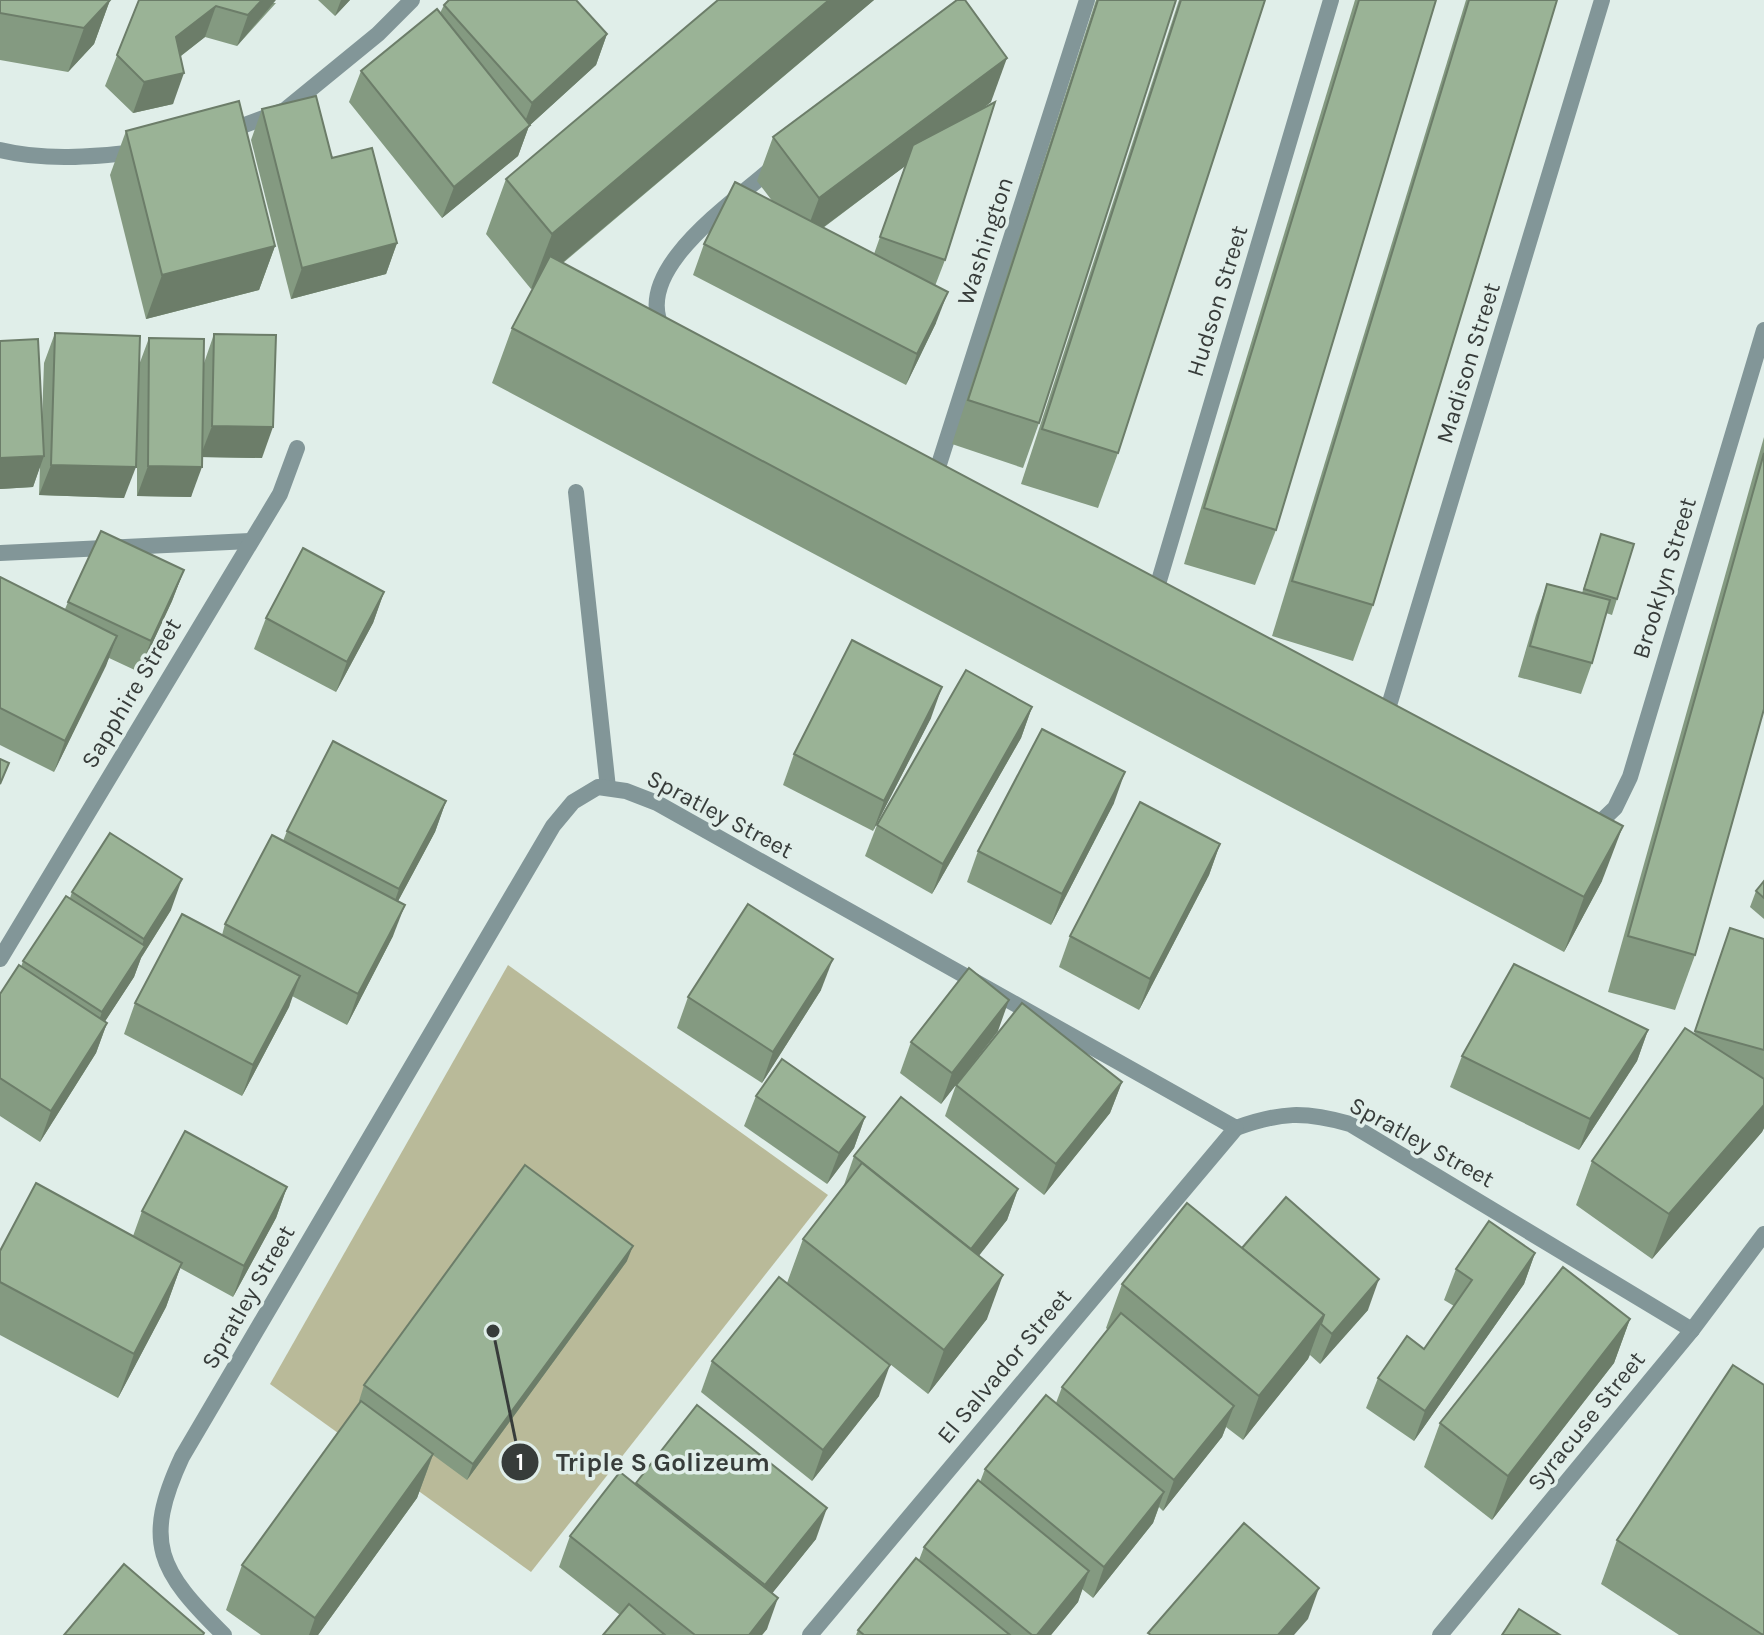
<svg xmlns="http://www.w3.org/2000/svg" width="1764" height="1635" viewBox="0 0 1764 1635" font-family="Karla,sans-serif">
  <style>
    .green { fill: #b9ba99 }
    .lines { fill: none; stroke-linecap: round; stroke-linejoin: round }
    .street { stroke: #829698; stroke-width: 16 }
    .wall { fill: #849a81; fill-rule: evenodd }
    .shaded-wall { fill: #6c7d69 }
    .building { fill: #9ab396; stroke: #6c7d69; stroke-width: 2 }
    .labels { text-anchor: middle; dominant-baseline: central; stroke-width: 7; stroke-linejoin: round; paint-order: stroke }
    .street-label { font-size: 24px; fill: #373c3a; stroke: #e0eee9 }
    .leader { fill: none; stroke: #373c3a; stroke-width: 3 }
    .callout-dot { fill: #373c3a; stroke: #e0eee9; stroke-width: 3 }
    .mark-label { font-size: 24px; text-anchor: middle; font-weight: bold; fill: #fff }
    .callout-label { font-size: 26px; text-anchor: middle; font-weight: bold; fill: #373c3a; stroke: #e0eee9; stroke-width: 7; stroke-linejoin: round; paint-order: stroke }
  </style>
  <rect width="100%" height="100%" fill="#e0eee9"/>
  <path class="green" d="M508 965 828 1195 531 1572 270 1384Z"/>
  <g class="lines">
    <g class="street">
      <path d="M226 132 285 110 378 34 412 0"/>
      <path d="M0 150C45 161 92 157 137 152"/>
      <path d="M664 331C628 272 733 203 772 168"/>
      <path d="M933 483 1087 0"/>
      <path d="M576 492 608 788"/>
      <path d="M0 553 250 541"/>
      <path d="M1153 601 1331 0"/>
      <path d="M1384 722 1602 0"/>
      <path d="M1591 831 1615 808 1630 777 1764 330"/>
      <path d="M0 959 280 494 297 448"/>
      <path d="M224 1635C159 1571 142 1543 182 1457L553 826 573 802 598 787 626 791 657 803 1236 1128C1281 1112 1304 1111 1350 1124L1692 1330"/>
      <path d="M810 1635 1236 1128"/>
      <path d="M1440 1635 1692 1330 1764 1234"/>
    </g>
  </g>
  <g class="wall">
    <path d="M0 0H110L94 44 68 72 0 60Z"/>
    <path d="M139 0 276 3 237 46 205 37 181 56 173 104 133 113 105 86Z"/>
    <path d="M318 0H350L335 16Z"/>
    <path d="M718 0H874L563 263 1602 881 1564 952 492 383 512 328 534 287 531 289 486 234 506 179Z"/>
    <path d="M1096 0H1176L1039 423 1023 468 952 444Z"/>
    <path d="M1179 0H1265L1118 453 1098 508 1021 484Z"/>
    <path d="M1355 0H1436L1276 530 1255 585 1184 564Z"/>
    <path d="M1466 0H1557L1373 605 1353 661 1272 636Z"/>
    <path d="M444 5 607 34 596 65 529 126 518 156 442 218 349 102 361 71 440 13Z"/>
    <path d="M991 102 983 108 945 260 935 286 936 323 906 385 693 275 704 244 773 202 757 181 773 137ZM905 166 874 254 823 228Z"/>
    <path d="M262 109 332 158 397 243 386 274 291 299 251 140Z"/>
    <path d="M126 131 275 246 259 290 146 319 110 175Z"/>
    <path d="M55 333 139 365 149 338 204 363 214 334 262 458 202 457 191 497 137 496V418L124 498 39 495 40 466 33 487 0 489V341L42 419 44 363Z"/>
    <path d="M1764 437V709L1695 955 1675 1010 1608 992Z"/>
    <path d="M1601 534 1617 599 1612 615 1606 613 1592 663 1581 694 1518 677 1536 615 1547 584 1582 593Z"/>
    <path d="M184 570 172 601 139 672 109 658 54 772 0 745V577L65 609 68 602Z"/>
    <path d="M384 592 373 623 336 692 254 649 266 618Z"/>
    <path d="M1032 707 1021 738 932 894 865 856 877 825Z"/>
    <path d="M931 718 873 831 783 785 794 754Z"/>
    <path d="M446 801 435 832 398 901 393 936 347 1025 292 996 289 1007 242 1096 124 1034 135 1003 222 935 225 924 283 841 287 831Z"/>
    <path d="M1114 803 1051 925 967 882 978 851Z"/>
    <path d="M1220 844 1209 875 1139 1010 1059 967 1070 936Z"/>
    <path d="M1764 881V919L1750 907 1756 891Z"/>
    <path d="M72 892 171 910 141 958 134 977 105 1021 107 1023 96 1053 40 1142 0 1116V994L21 967 23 961 70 898Z"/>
    <path d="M1764 939V1128L1762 1132 1652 1259 1576 1205 1592 1161 1694 1034 1719 959Z"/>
    <path d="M821 990 762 1083 677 1028 688 997Z"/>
    <path d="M1648 1030 1637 1061 1579 1150 1450 1087 1462 1056Z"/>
    <path d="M998 1031 941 1104 900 1073 911 1042Z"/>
    <path d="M1122 1082 1110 1113 1044 1195 945 1116 956 1085Z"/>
    <path d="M756 1096 865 1117 854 1148 827 1184 744 1126Z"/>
    <path d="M854 1156 1018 1189 1007 1220 978 1256 987 1319 928 1394 787 1283 803 1239 843 1188Z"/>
    <path d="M287 1187 276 1218 233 1297 180 1268 166 1307 118 1398 0 1335V1251L133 1236 142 1211Z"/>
    <path d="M1242 1248 1368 1310 1320 1364 1310 1355 1308 1359 1243 1440 1226 1427 1222 1437 1163 1511 1159 1507 1153 1523 1093 1598 1082 1589 1078 1602 1051 1635H856L858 1630 919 1560 924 1547 980 1482 985 1469 1056 1403 1062 1387 1108 1330 1106 1328 1122 1284Z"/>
    <path d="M1535 1253 1524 1284 1414 1441 1366 1408 1378 1378 1424 1349 1454 1306 1444 1300 1456 1269Z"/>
    <path d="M627 1261 467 1480 433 1455 417 1498 318 1635H261L226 1610 242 1565 360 1402 359 1401 364 1385Z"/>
    <path d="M1630 1319 1614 1363 1492 1520 1424 1467 1440 1423Z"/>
    <path d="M712 1361 879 1396 812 1481 701 1392Z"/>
    <path d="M636 1483 816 1539 772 1593 767 1629 762 1635H603L620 1615 559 1567 570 1536Z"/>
    <path d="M1617 1540 1764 1635H1679L1601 1584Z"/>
  </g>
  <g class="shaded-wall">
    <path d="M110 0 94 44 68 72 84 28Z"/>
    <path d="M262 0H276L237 46 248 15Z"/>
    <path d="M341 0H350L335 16Z"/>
    <path d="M829 0H874L531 289 552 234Z"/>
    <path d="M216 6 205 37 165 68 176 37Z"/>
    <path d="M607 34 596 65 529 126 518 156 442 218 454 187 521 132 532 103Z"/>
    <path d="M1007 58 991 102 802 243 819 198Z"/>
    <path d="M184 73 173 104 133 113 144 82Z"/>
    <path d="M397 243 386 274 291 299 302 268Z"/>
    <path d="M275 246 259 290 146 319 162 275Z"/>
    <path d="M948 292 936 323 906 385 917 354Z"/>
    <path d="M212 426 273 427 262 458 200 457Z"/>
    <path d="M44 456 33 487 0 489V458Z"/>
    <path d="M51 465 136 467 124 498 39 495Z"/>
    <path d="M148 466 202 467 191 497 137 496Z"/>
    <path d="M184 570 172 601 139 672 151 641Z"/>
    <path d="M384 592 373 623 336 692 347 662Z"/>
    <path d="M117 636 106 666 54 772 65 741Z"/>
    <path d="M942 687 931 718 873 831 884 801Z"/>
    <path d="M1032 707 1021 738 932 894 943 864Z"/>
    <path d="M1125 772 1114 803 1051 925 1062 894Z"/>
    <path d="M446 801 435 832 388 920 399 889Z"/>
    <path d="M1623 826 1602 881 1564 952 1584 897Z"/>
    <path d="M1220 844 1209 875 1139 1010 1150 979Z"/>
    <path d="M182 879 171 910 141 958 134 977 91 1043 102 1012 138 957 144 939Z"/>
    <path d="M405 905 393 936 347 1025 358 994Z"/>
    <path d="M833 959 821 990 762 1083 773 1052Z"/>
    <path d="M300 976 289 1007 242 1096 253 1065Z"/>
    <path d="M1009 1000 998 1031 941 1104 952 1073Z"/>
    <path d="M107 1023 96 1053 40 1142 51 1111Z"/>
    <path d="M1648 1030 1637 1061 1579 1150 1590 1119Z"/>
    <path d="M1122 1082 1110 1113 1044 1195 1056 1164Z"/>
    <path d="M1764 1105V1128L1762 1132 1652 1259 1669 1214Z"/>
    <path d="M865 1117 854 1148 827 1184 839 1153Z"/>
    <path d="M287 1187 276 1218 233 1297 244 1266Z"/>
    <path d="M1018 1189 1007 1220 960 1280 971 1249Z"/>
    <path d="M633 1246 627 1261 467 1480 473 1464Z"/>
    <path d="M1535 1253 1524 1284 1414 1441 1425 1411Z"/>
    <path d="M182 1263 166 1307 118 1398 134 1354Z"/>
    <path d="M1003 1275 987 1319 928 1394 944 1350Z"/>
    <path d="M1379 1279 1368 1310 1320 1364 1332 1334Z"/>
    <path d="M1324 1315 1308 1359 1243 1440 1259 1396Z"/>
    <path d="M1630 1319 1614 1363 1492 1520 1508 1476Z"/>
    <path d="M890 1365 879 1396 812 1481 823 1450Z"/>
    <path d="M1234 1406 1222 1437 1163 1511 1174 1480Z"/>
    <path d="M433 1454 417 1498 318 1635H309L315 1618Z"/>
    <path d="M1164 1492 1153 1523 1093 1598 1104 1567Z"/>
    <path d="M827 1508 816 1539 754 1616 765 1585Z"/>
    <path d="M1089 1571 1078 1602 1051 1635H1037Z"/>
    <path d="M1319 1588 1308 1619 1294 1635H1278Z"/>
    <path d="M778 1598 767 1629 762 1635H749Z"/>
  </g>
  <g class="building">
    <path d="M0 0H110L84 28 0 13Z"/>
    <path d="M139 0H262L248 15 216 6 176 37 184 73 144 82 117 55Z"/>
    <path d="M449 0H576L607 34 532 103 444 5Z"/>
    <path d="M718 0H829L552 234 506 179Z"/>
    <path d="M957 0H965L1007 58 819 198 773 137Z"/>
    <path d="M1098 0H1176L1039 423 968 400Z"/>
    <path d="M1181 0H1265L1118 453 1042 429Z"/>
    <path d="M1359 0H1436L1276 530 1204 508Z"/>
    <path d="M1469 0H1557L1373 605 1292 581Z"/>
    <path d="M437 9 530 125 454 187 361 71Z"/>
    <path d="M316 96 332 158 372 148 397 243 302 268 262 109Z"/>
    <path d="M239 101 275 246 162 275 126 131Z"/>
    <path d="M995 102 945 260 880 237 913 145Z"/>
    <path d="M735 182 948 292 917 354 704 244Z"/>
    <path d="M550 256 1623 826 1584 897 512 328Z"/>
    <path d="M55 333 140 336 136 467 51 465Z"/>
    <path d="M214 334 276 335 273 427 212 426Z"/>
    <path d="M149 338 204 339 202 467 148 466Z"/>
    <path d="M38 339 44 456 0 458V341Z"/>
    <path d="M1764 453V709L1695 955 1628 936Z"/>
    <path d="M101 531 184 570 151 641 68 602Z"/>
    <path d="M1601 534 1634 544 1617 599 1584 589Z"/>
    <path d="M303 548 384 592 347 662 266 618Z"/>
    <path d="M0 577 117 636 65 741 0 708Z"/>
    <path d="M1547 584 1610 600 1592 663 1530 646Z"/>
    <path d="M852 640 942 687 884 801 794 754Z"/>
    <path d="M966 670 1032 707 943 864 877 825Z"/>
    <path d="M1042 729 1125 772 1062 894 978 851Z"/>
    <path d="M333 741 446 801 399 889 287 831Z"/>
    <path d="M0 759 9 763 0 784Z"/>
    <path d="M1140 802 1220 844 1150 979 1070 936Z"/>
    <path d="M110 833 182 879 144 939 72 892Z"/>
    <path d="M272 835 405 905 358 994 225 924Z"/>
    <path d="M1764 881V898L1756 891Z"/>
    <path d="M66 896 145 946 102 1012 23 961Z"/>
    <path d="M748 904 833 959 773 1052 688 997Z"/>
    <path d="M182 914 300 976 253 1065 135 1003Z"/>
    <path d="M1730 928 1764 939V1050L1695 1031Z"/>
    <path d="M1514 964 1648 1030 1590 1119 1462 1056Z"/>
    <path d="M19 965 107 1023 51 1111 0 1078V994Z"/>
    <path d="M969 968 1009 1000 952 1073 911 1042Z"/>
    <path d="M1022 1003 1122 1082 1056 1164 956 1085Z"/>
    <path d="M1685 1028 1764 1079V1105L1669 1214 1592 1161Z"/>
    <path d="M782 1059 865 1117 839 1153 756 1096Z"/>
    <path d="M901 1097 1018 1189 971 1249 854 1156Z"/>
    <path d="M185 1131 287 1187 244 1266 142 1211Z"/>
    <path d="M862 1163 1003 1275 944 1350 803 1239Z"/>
    <path d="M525 1165 633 1246 473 1464 364 1385Z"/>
    <path d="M36 1183 182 1263 134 1354 0 1282V1251Z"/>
    <path d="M1286 1197 1379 1279 1332 1334 1321 1324 1324 1315 1242 1248Z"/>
    <path d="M1187 1203 1324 1315 1259 1396 1122 1284Z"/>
    <path d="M1489 1221 1535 1253 1425 1411 1378 1378 1407 1336 1424 1349 1472 1280 1456 1269Z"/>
    <path d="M1563 1267 1630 1319 1508 1476 1440 1423Z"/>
    <path d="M779 1277 890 1365 823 1450 712 1361Z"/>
    <path d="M1121 1313 1234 1406 1174 1480 1062 1387Z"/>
    <path d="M1733 1365 1764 1385V1633L1763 1635 1617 1540Z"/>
    <path d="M1046 1395 1164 1492 1104 1567 985 1469Z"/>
    <path d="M361 1401 433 1454 315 1618 242 1565Z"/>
    <path d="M697 1405 827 1508 765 1585 636 1483Z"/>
    <path d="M620 1472 778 1598 749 1635H695L570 1536Z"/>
    <path d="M978 1480 1089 1571 1037 1635H1032L924 1547Z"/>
    <path d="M1244 1523 1319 1588 1278 1635H1151L1148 1633Z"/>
    <path d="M916 1558 1010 1635H864L858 1630Z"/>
    <path d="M124 1564 204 1633 203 1635H64Z"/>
    <path d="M629 1604 665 1635H603Z"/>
    <path d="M1519 1609 1560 1635H1502Z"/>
  </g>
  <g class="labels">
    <g class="street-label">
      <text transform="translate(985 241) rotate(-72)">Washington</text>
      <text transform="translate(1217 301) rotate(-73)">Hudson Street</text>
      <text transform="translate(1468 363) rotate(-73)">Madison Street</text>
      <text transform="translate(1664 578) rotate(-73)">Brooklyn Street</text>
      <text transform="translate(131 693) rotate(-59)">Sapphire Street</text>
      <text transform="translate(720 814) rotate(28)">Spratley Street</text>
      <text transform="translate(1422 1142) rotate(29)">Spratley Street</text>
      <text transform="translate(248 1297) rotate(-60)">Spratley Street</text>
      <text transform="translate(1004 1366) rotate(-50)">El Salvador Street</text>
      <text transform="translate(1586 1421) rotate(-51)">Syracuse Street</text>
    </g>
  </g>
  <path class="leader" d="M493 1331L520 1462"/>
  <g class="callout-dot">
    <circle cx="493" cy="1331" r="8"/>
    <circle cx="520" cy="1462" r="20"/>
  </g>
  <g class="mark-label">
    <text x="520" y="1470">1</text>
  </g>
  <g class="callout-label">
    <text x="663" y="1471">Triple S Golizeum</text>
  </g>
</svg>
